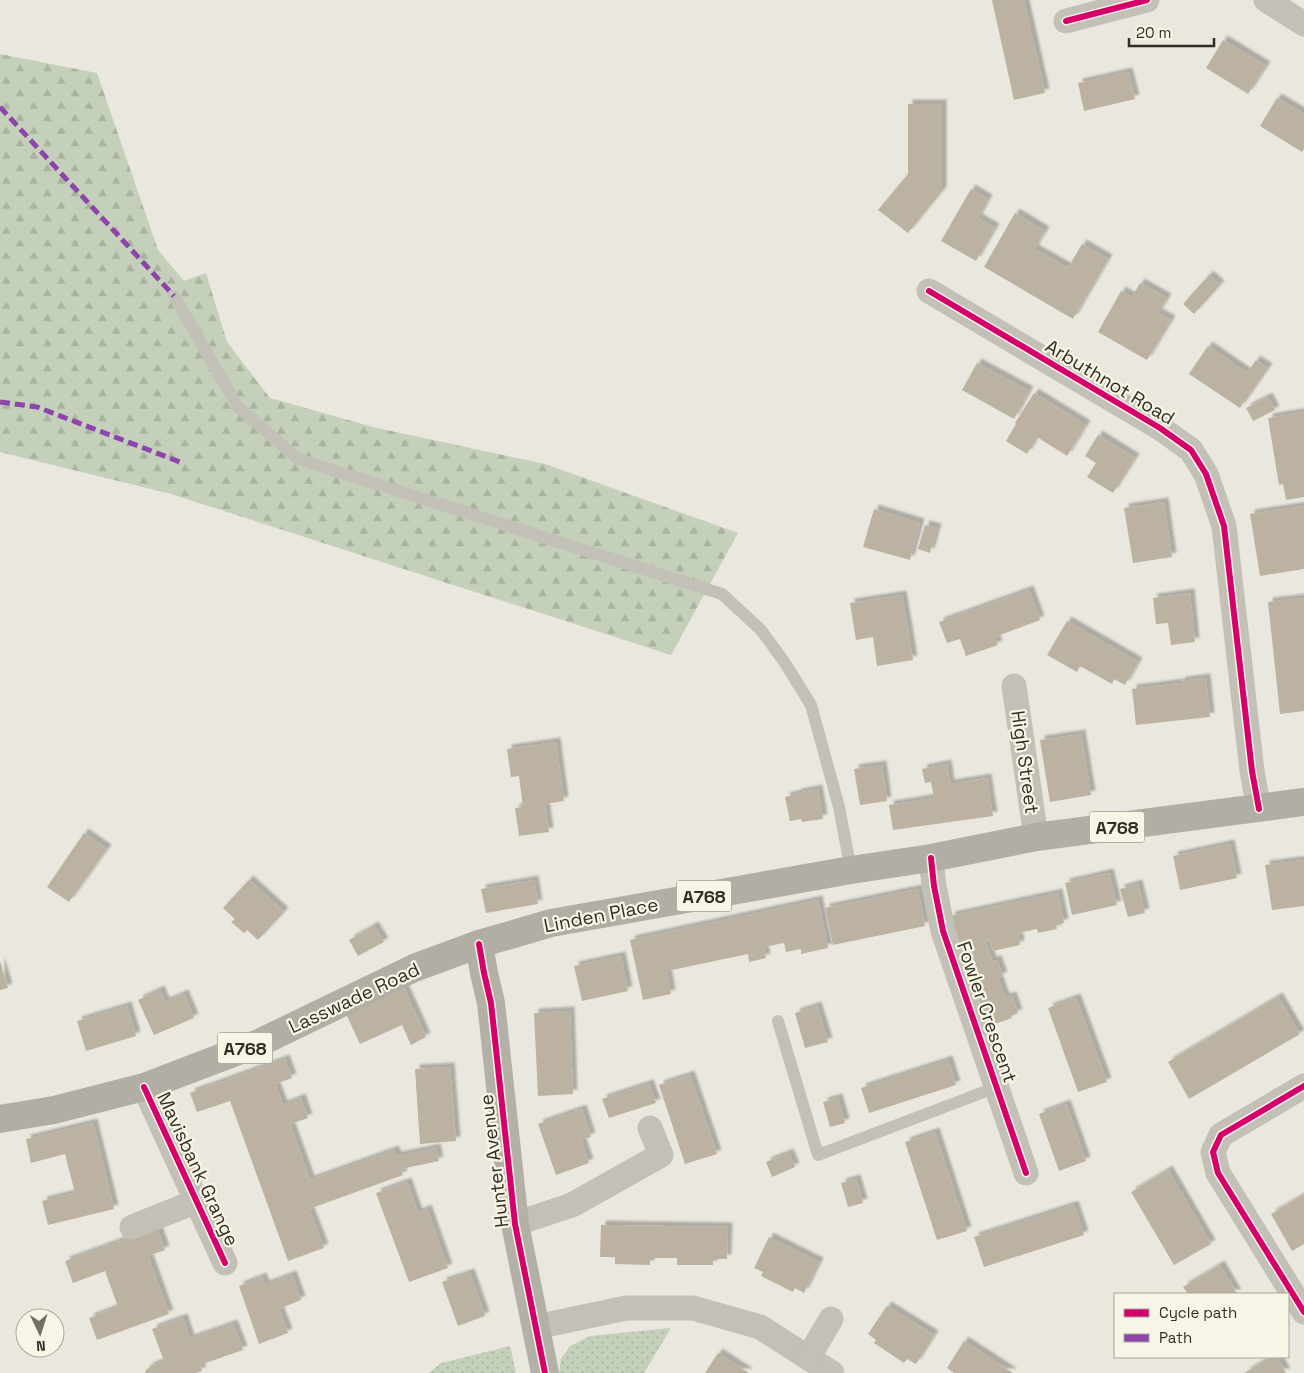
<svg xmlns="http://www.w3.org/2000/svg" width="1304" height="1373" viewBox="0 0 1304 1373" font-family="'Space Grotesk',sans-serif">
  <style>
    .grass { fill: url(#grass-dots) }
    .forest { fill: url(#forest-firs) }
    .building { fill: #bcb2a1; filter: url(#shadow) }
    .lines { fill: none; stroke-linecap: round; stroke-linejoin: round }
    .lane { stroke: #c2c0b7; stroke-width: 12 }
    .street { stroke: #c2c0b7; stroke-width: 25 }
    .secondary { stroke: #b3b0a8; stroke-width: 28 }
    .primary { stroke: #b1aea6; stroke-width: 28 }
    .quiet { stroke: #8e44ad; stroke-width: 5; stroke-dasharray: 10 5; stroke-linecap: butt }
    .cycleway-casing { stroke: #f7f5e5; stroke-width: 9 }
    .cycleway { stroke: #d6006c; stroke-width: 6 }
    .labels { text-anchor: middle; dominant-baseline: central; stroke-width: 4.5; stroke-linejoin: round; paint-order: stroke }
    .shield { fill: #f7f5e5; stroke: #6d6a5f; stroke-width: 1 }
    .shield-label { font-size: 18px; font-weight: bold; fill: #322e26 }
    .street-label { font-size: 19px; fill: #322e26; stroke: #f7f5e5 }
  </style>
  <defs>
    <pattern id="grass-dots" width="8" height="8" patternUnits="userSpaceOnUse" patternTransform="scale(1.25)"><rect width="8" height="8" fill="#c4d0b9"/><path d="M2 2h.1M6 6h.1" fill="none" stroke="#a9b39f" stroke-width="1.8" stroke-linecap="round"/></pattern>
    <pattern id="forest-firs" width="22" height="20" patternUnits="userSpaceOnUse" patternTransform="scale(1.25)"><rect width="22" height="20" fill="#c4d0b9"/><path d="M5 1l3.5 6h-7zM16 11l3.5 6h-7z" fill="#a9b39f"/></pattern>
    <filter id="shadow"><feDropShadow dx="4.5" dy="-4.5" stdDeviation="1" flood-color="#0004"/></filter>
  </defs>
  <rect width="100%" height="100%" fill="#eae8de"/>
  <g class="grass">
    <path d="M671 1328 644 1373H559L561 1359 570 1346 590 1336Z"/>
    <path d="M510 1346 516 1373H429L441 1363Z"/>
  </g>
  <path class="forest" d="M0 54 97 73 158 250 184 281 206 273 227 342 270 398 377 428 545 464 738 533 671 655 171 494 0 452Z"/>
  <g class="building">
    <path d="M992 0H1024L1045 93 1014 100Z"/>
    <path d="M1223 40 1266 66 1248 94 1206 68Z"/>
    <path d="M1128 72 1135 99 1084 111 1078 83Z"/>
    <path d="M1277 98 1304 114V149L1302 152 1260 126Z"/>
    <path d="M908 104H942V191L908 233 878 210 908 174Z"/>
    <path d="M971 189 988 199 978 218 995 228 976 261 941 241Z"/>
    <path d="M1015 213 1045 231 1034 249 1068 268 1082 244 1108 259 1073 319 984 267Z"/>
    <path d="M1209 275 1220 285 1194 314 1183 304Z"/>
    <path d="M1140 283 1167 298 1158 313 1171 320 1147 360 1098 332 1121 291 1132 297Z"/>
    <path d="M1208 346 1247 373 1256 360 1268 368 1240 408 1189 374Z"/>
    <path d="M977 363 1029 391 1014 419 962 390Z"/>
    <path d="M1034 393 1086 425 1067 456 1037 437 1027 454 1006 441 1016 424 1015 423Z"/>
    <path d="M1268 397 1275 410 1253 421 1246 408Z"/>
    <path d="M1304 412V497L1286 500 1283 484 1279 485 1268 418Z"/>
    <path d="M1098 435 1135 458 1113 493 1087 477 1096 463 1085 456Z"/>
    <path d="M1164 502 1172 557 1133 563 1124 508Z"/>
    <path d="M1304 506V569L1260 576 1250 514Z"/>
    <path d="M874 509 920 523 910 560 863 547Z"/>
    <path d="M925 525 937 528 930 553 918 549Z"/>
    <path d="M1029 590 1040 620 995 637 998 645 966 656 960 639 947 643 939 622Z"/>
    <path d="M1190 593 1195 642 1171 645 1168 623 1156 624 1153 598Z"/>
    <path d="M902 595 913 660 877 666 873 637 856 640 850 603Z"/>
    <path d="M1304 598V711L1280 714 1268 602Z"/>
    <path d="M1067 621 1138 662 1125 685 1114 679 1112 684 1080 666 1077 672 1047 655Z"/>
    <path d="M1206 678 1210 717 1136 725 1132 689 1181 683V681Z"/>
    <path d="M1081 734 1091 795 1050 802 1040 740Z"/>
    <path d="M556 742 564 801 545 804 549 832 519 836 515 808 523 807 519 776 511 777 507 749Z"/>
    <path d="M947 764 950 784 987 778 993 816 893 830 889 805 934 798 931 782 925 783 922 769Z"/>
    <path d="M882 765 887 801 860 805 854 769Z"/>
    <path d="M818 789 823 819 802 822 801 819 790 821 785 797 797 794V793Z"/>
    <path d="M84 833 107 849 69 902 47 887Z"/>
    <path d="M1230 844 1237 878 1180 890 1173 856Z"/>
    <path d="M1304 860V906L1272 910 1265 865Z"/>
    <path d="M1109 873 1117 905 1072 915 1065 883Z"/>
    <path d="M249 880 284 912 258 940 247 930 244 933 231 922 235 919 223 908Z"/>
    <path d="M534 880 538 904 486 913 481 889Z"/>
    <path d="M1138 884 1145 913 1128 917 1120 889Z"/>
    <path d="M918 889 925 926 833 945 825 908Z"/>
    <path d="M1058 893 1064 923 1056 925 1057 929 1038 933 1037 929 1018 933 1020 945 993 951 990 940 985 941 992 961 997 960 1003 976 998 978 1005 998 1012 996 1018 1013 1011 1016 1012 1018 986 1027 950 916Z"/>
    <path d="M818 900 828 948 801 954V949L786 952 784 943 764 947 766 958 749 962 748 954 667 971 671 994 643 1000 630 940Z"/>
    <path d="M374 926 384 942 358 956 349 940Z"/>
    <path d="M621 956 628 991 582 1001 574 966Z"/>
    <path d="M0 961 8 988 0 990Z"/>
    <path d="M403 986 426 1037 411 1045 402 1025 360 1044 345 1012Z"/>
    <path d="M160 990 165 1002 184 994 194 1018 154 1035 138 1000Z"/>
    <path d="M1278 997 1300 1034 1189 1099 1168 1062Z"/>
    <path d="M1076 998 1107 1082 1078 1092 1048 1008Z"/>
    <path d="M127 1006 136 1036 86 1051 77 1021Z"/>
    <path d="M817 1006 828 1042 805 1048 795 1013Z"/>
    <path d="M570 1011 573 1094 538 1096 534 1013Z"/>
    <path d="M285 1059 292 1078 275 1084 283 1105 301 1098 308 1118 290 1124 310 1180 394 1150 397 1156 436 1148 439 1161 401 1169 403 1175 309 1209 324 1248 288 1261 230 1101 197 1112 190 1093Z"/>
    <path d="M948 1060 956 1085 869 1113 861 1088Z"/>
    <path d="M450 1067 456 1141 420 1144 415 1069Z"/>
    <path d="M690 1075 717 1154 685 1164 659 1085Z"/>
    <path d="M649 1084 656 1103 609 1118 602 1099Z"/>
    <path d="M838 1098 845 1123 830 1127 823 1102Z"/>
    <path d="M1066 1104 1086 1161 1059 1171 1039 1114Z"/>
    <path d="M582 1109 591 1137 581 1140 589 1163 556 1175 538 1124Z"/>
    <path d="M93 1123 114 1209 48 1225 42 1201 75 1193 65 1154 31 1163 26 1139Z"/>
    <path d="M935 1132 967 1231 937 1240 905 1142Z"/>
    <path d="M789 1153 795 1167 772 1177 766 1162Z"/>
    <path d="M1168 1170 1211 1244 1174 1265 1131 1192Z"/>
    <path d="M856 1179 863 1203 848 1207 841 1183Z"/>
    <path d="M407 1182 418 1213 427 1209 448 1268 409 1282 376 1193Z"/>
    <path d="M1304 1195V1244L1292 1251 1271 1214Z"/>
    <path d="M1074 1205 1084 1235 984 1267 974 1237Z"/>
    <path d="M601 1225 728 1227 727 1259H713V1265H677V1258H650V1265L615 1264V1257H600Z"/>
    <path d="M157 1228 165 1250 148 1256 169 1314 97 1340 89 1318 118 1307 105 1271 73 1283 65 1261Z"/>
    <path d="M769 1237 819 1262 804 1293 795 1288 793 1292 761 1276 763 1272 754 1268Z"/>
    <path d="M1220 1265 1237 1294H1188L1183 1287Z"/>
    <path d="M470 1273 485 1316 458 1326 442 1282Z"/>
    <path d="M292 1275 301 1300 279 1309 288 1333 259 1344 239 1286 262 1277 265 1285Z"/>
    <path d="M887 1306 934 1335 916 1364 907 1359 904 1363 874 1343 876 1340 868 1334Z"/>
    <path d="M183 1318 190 1339 233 1324 243 1350 200 1365 202 1371 196 1373H145L146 1370 151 1366 164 1361 152 1329Z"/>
    <path d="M964 1341 1013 1373H954L947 1368Z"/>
    <path d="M718 1353 749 1373H705Z"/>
    <path d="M1272 1357H1277L1286 1373H1244Z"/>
  </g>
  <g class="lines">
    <g class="lane">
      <path d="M174 296 238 407 298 459 722 594 761 630 785 663 811 705 839 807 851 870"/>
      <path d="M778 1021 818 1155 997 1087"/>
    </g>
    <g class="street">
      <path d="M1266 0 1304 24"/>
      <path d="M1066 21 1147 0"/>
      <path d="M929 291 1160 428 1191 450 1206 474 1224 526 1252 771 1259 809"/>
      <path d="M1014 686 1036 837"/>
      <path d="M931 858 934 886 943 931 1026 1173"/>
      <path d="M1304 1086 1221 1135 1213 1152 1218 1173 1304 1312"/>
      <path d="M144 1087 225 1263"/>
      <path d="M515 1224 572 1205 661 1155 650 1128"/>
      <path d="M132 1227 197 1201"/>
      <path d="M536 1327 626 1308H693L760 1327 832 1373"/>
      <path d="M808 1358 831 1319"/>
    </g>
    <path class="secondary" d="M479 944 484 973 491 1003 515 1224 545 1373"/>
    <path class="primary" d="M0 1119 54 1110 144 1087 259 1043 414 968 479 944 551 923 851 870 931 858 1036 837 1304 802"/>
    <g class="quiet">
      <path d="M0 107 174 296"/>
      <path d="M0 402 37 407 180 462"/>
    </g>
    <g class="cycleway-casing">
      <g id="cycleway">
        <path d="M1066 21 1147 0"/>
        <path d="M929 291 1160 428 1191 450 1206 474 1224 526 1252 771 1259 809"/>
        <path d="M931 858 934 886 943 931 1026 1173"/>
        <path d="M479 944 484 973 491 1003 515 1224 545 1373"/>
        <path d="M1304 1086 1221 1135 1213 1152 1218 1173 1304 1312"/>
        <path d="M144 1087 225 1263"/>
      </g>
    </g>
    <use href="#cycleway" class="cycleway"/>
  </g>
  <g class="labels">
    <g class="shield">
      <rect x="1089.5" y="811.5" width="55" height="31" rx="4"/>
      <rect x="676.5" y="880.5" width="55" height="31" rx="4"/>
      <rect x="217.5" y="1032.5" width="55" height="31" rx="4"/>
    </g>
    <g class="shield-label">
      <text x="1117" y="827">A768</text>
      <text x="704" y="896">A768</text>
      <text x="245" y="1048">A768</text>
    </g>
    <g class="street-label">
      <text transform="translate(1110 382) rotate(31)">Arbuthnot Road</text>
      <text transform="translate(1025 762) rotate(82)">High Street</text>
      <text transform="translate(601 915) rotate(-11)">Linden Place</text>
      <text transform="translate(354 998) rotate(-25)">Lasswade Road</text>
      <text transform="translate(987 1012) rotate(71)">Fowler Crescent</text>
      <text transform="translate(494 1161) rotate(-97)">Hunter Avenue</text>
      <text transform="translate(198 1169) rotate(65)">Mavisbank Grange</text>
    </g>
  </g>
  <rect x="1114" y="1293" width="175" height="65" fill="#f7f5e5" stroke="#a8a599"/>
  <rect x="1124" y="1309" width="25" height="8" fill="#d6006c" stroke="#a8a599"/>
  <text x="1159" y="1318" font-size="15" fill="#322e26">Cycle path</text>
  <rect x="1124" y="1334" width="25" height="8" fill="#8e44ad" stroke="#a8a599"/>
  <text x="1159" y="1343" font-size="15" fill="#322e26">Path</text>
  <g transform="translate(40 1333) rotate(176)"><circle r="24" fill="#f7f5e5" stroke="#a8a599"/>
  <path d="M0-4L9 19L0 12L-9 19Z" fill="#726f66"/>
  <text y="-8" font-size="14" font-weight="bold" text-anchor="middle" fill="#322e26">N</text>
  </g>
  <path d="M1129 38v8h85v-8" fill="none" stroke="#322e26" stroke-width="2.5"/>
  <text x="1136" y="38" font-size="15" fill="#322e26" stroke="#f7f5e5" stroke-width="4" paint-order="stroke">20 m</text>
</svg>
